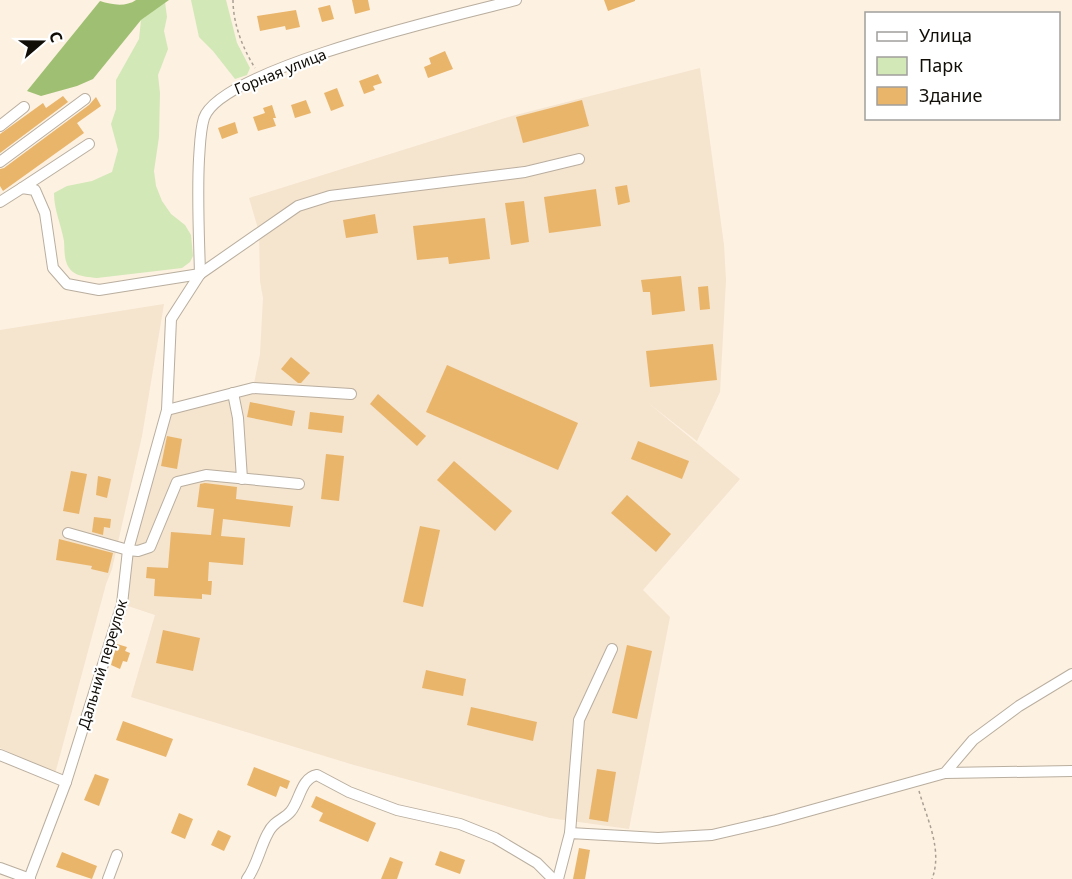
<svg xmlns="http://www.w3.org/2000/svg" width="1072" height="879" viewBox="0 0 1072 879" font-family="'Noto Sans',sans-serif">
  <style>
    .built { fill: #f5e4ce }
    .green { fill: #d2e8b7 }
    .forest { fill: #9fc072 }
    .building { fill: #e9b56b }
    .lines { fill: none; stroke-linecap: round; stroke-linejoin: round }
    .minor-casing { stroke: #b9ae9f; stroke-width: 12 }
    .path { stroke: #a9a094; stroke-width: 1.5; stroke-dasharray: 3 3; stroke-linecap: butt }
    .minor { stroke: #fff; stroke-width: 10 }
    .labels { text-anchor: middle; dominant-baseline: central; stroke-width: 4.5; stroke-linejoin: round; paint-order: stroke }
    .street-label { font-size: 15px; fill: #110e08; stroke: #fff }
  </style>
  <rect width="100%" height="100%" fill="#fdf1e1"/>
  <g class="built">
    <path d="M700 68 724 245 726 280 720 392 697 441 647 402 740 479 643 590 670 617 629 829 550 818 354 765 131 697 155 615 122 604 125 549 167 410 253 388 260 354 263 298 260 281 259 232 249 198 512 116Z"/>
    <path d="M164 304 142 436 112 569 106 584 55 774 0 748V330Z"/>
  </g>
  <g class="green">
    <path d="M191 0H226L237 43 250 68 247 75 235 79 213 51 199 37Z"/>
    <path d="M165 2 167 17 164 31 168 49 158 75 160 93 159 137 154 171 156 186 162 201 171 214 185 225 191 235 193 256 190 262 182 268 97 278C89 277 80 277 73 272 63 264 65 251 64 241 61 224 54 210 54 193L67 186 92 181 112 172 118 150 111 124 116 109V80L139 39 141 20Z"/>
  </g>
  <path class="forest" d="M136 0H169L141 20 93 79 77 86 41 96 27 91 100 1C112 5 126 7 136 0Z"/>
  <g class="building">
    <path d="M352 0H368L370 10 355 14Z"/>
    <path d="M604 0H635V1L608 11Z"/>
    <path d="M330 5 334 19 322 22 318 8Z"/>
    <path d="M296 10 300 27 286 30 285 26 260 31 257 16Z"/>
    <path d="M445 51 453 69 428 78 424 67 431 64 429 58Z"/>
    <path d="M378 74 382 83 373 86 375 90 364 94 359 81Z"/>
    <path d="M337 88 344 106 331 111 324 93Z"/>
    <path d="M63 96 68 102 0 153V134L43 103 46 108Z"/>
    <path d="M96 97 101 106 77 123 84 133 3 191 0 186V169L4 168 89 105Z"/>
    <path d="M306 100 311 113 295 118 291 105Z"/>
    <path d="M582 100 589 126 523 143 516 117Z"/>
    <path d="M272 105 276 118H273L276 126 258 131 253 117 265 113 263 108Z"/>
    <path d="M235 122 238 133 222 139 218 128Z"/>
    <path d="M627 185 630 202 618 205 615 187Z"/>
    <path d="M596 189 601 226 549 233 544 197Z"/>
    <path d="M524 201 529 242 511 245 505 203Z"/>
    <path d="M375 214 378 233 346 238 343 220Z"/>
    <path d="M485 218 490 259 449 264 448 257 417 260 413 226Z"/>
    <path d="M681 276 685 311 652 315 650 292H643L641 280Z"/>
    <path d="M708 286 710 309 700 310 698 287Z"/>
    <path d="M713 344 717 380 650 387 646 351Z"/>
    <path d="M291 357 310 373 301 383H298L281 369Z"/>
    <path d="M447 365 578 423 558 470 426 412Z"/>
    <path d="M378 394 426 436 417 446 370 404Z"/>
    <path d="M250 402 295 411 292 426 247 417Z"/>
    <path d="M310 412 344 416 342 433 308 429Z"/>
    <path d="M167 436 182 439 177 469 161 466Z"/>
    <path d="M638 441 689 461 682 479 631 459Z"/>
    <path d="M326 454 344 456 339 501 321 499Z"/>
    <path d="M454 461 512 511 495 531 437 480Z"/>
    <path d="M71 471 87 474 79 514 63 511Z"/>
    <path d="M98 476 111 479 107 498 96 495Z"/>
    <path d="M205 483 237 487 236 499 293 506 290 527 223 519 221 536 245 538 243 565 209 562 208 581H212L211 595 202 594V599L154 596 155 579 146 578 147 567 168 568 171 532 211 535 214 509 197 507 200 484Z"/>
    <path d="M627 495 671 534 656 552 611 513Z"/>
    <path d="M94 517 111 519 110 528 104 527 103 535 92 532Z"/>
    <path d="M420 526 440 530 423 607 403 602Z"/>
    <path d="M59 539 113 553 108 573 91 569 92 566 56 560Z"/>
    <path d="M163 630 200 638 193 671 156 663Z"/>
    <path d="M117 644 127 647 125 651 130 653 127 662 123 661 120 669 111 665Z"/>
    <path d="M627 645 652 651 637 719 612 713Z"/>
    <path d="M426 670 466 679 463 696 422 688Z"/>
    <path d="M471 707 537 722 533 741 467 725Z"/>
    <path d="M123 721 173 739 166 757 116 740Z"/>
    <path d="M254 767 290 781 287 789 280 786 276 797 247 785Z"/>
    <path d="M597 769 616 772 608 822 589 819Z"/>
    <path d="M95 774 109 779 99 806 84 800Z"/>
    <path d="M316 796 376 823 368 842 319 821 323 813 311 807Z"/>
    <path d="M179 813 193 819 185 839 171 833Z"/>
    <path d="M218 830 231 836 224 851 211 845Z"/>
    <path d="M579 848 590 850 585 879H573Z"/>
    <path d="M440 851 465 860 460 874 435 865Z"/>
    <path d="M62 852 97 866 92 879 56 867Z"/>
    <path d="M390 857 403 862 397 879H381Z"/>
  </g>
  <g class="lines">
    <g class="minor-casing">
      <g id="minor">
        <path d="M0 126 24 107"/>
        <path d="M0 162 85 99"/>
        <path d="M22 188 89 144"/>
        <path d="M0 202 22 188 35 190 45 213 53 268 67 284 99 290 200 274 298 206 330 196 525 172 579 159"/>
        <path d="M200 274C199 236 197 197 199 159 200 146 200 131 204 118 221 68 462 14 516 0"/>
        <path d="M233 393 238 418 242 479"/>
        <path d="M167 410 253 388 351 394"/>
        <path d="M68 533 128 550 138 551 150 547 177 482 206 475 299 484"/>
        <path d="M0 755 66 782"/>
        <path d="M945 773 1072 771"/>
        <path d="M570 833 579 720 612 649"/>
        <path d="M0 868 30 879"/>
        <path d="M29 879 66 782 122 604 128 550 167 410 171 319 200 274"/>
        <path d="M108 879 117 855"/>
        <path d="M247 879C257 866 260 847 268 833 274 820 284 820 291 811 300 800 301 778 317 775L349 792 397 810 460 824 495 838 537 863 553 879"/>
        <path d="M558 879 570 833 658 838 712 835 776 820 945 773 973 740 1019 706 1072 674"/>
      </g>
    </g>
    <g class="path">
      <path d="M233 0C233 24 243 49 255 68"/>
      <path d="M919 791C927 819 943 850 932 879"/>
    </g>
    <use href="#minor" class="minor"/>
  </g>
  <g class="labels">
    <g class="street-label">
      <text transform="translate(280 71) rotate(-22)">Горная улица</text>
      <text transform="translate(102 664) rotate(-73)">Дальний переулок</text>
    </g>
  </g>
  <rect x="865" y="12" width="195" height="108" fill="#ffffff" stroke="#a09f9c" stroke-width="1.5"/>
  <rect x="877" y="32" width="30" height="9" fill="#ffffff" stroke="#a09f9c" stroke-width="1.5"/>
  <text x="919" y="42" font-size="18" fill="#110e08">Улица</text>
  <rect x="877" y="57" width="30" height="18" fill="#d2e8b7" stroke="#a09f9c" stroke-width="1.5"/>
  <text x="919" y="72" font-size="18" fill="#110e08">Парк</text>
  <rect x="877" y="87" width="30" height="18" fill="#e9b56b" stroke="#a09f9c" stroke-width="1.5"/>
  <text x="919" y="102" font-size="18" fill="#110e08">Здание</text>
  <g transform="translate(42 42) rotate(70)" stroke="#ffffff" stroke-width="4.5" paint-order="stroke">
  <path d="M0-4.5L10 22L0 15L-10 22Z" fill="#110e08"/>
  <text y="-9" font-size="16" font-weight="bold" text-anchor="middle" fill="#110e08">С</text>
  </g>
</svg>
